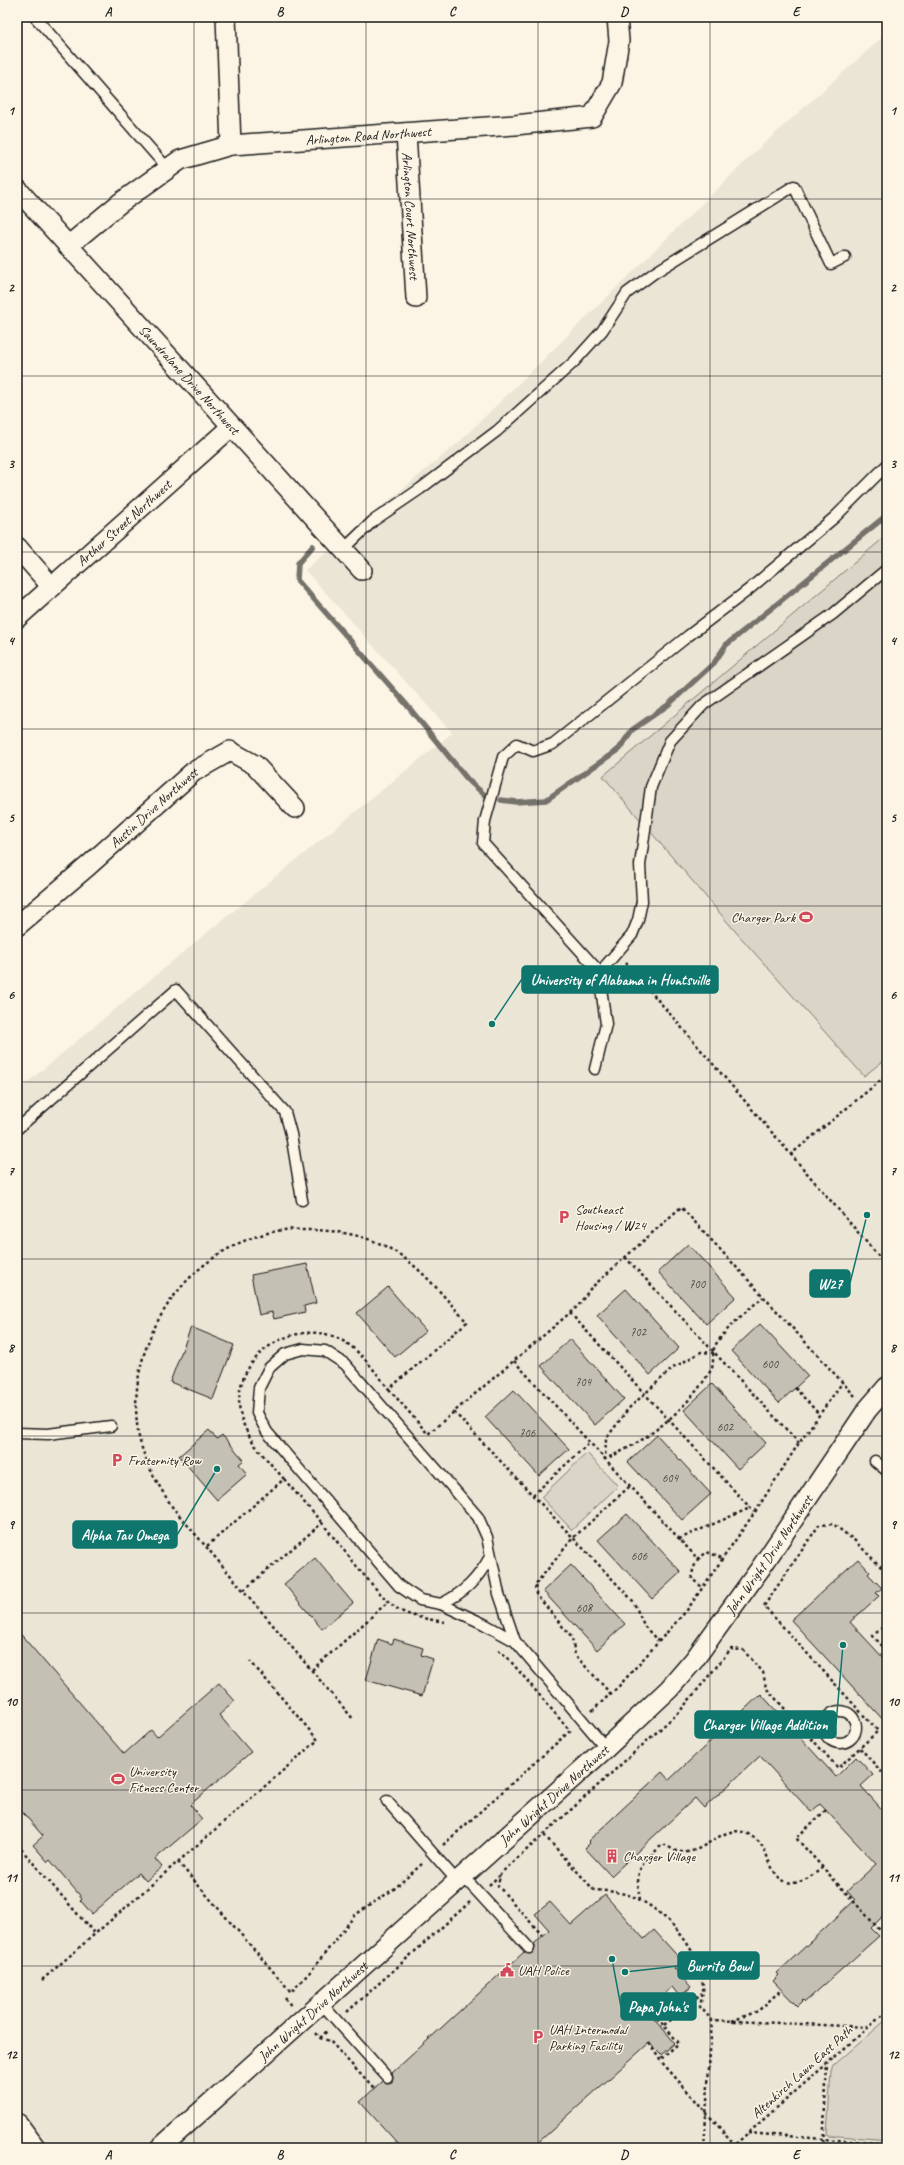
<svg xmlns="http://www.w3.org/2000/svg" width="904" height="2165" viewBox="0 0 904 2165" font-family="Caveat,sans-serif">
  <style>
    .built { fill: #ebe5d6 }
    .green { fill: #dbd5c8; stroke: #7c7872 }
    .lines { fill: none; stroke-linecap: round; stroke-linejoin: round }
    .stream { stroke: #75726c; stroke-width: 5.5 }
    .building { fill: #c4c0b3; stroke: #1c1c1c }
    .service-casing { stroke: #1c1c1c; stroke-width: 13 }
    .minor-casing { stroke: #1c1c1c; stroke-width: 22 }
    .secondary-casing { stroke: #1c1c1c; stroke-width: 25 }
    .path { stroke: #1c1c1c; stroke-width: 2.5; stroke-dasharray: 3 3; stroke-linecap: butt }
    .service { stroke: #fcf5e5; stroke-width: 10 }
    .minor { stroke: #fcf5e5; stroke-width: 19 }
    .secondary { stroke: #fcf5e5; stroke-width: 22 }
    .grid { fill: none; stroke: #1c1c1c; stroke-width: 1; stroke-opacity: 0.55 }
    .labels { text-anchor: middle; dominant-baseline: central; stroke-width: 3; stroke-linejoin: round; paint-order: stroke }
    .number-label { font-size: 12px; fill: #464542 }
    .street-label { font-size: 14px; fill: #1c1c1c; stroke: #fcf5e5 }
    .poi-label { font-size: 14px; fill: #1c1c1c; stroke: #fcf5e5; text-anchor: start }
    .leader { fill: none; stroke: #0f766e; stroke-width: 1.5 }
    .callout-dot { fill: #0f766e; stroke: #fcf5e5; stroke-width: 1.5 }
    .callout { fill: #0f766e; stroke: #0f766e; stroke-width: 1.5 }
    .callout-label { font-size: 15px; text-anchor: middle; font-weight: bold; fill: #fff }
    .neatline { fill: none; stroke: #1c1c1c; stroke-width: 1.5 }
    .grid-label { font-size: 13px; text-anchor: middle; font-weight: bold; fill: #1c1c1c }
  </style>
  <rect width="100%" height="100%" fill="#fcf5e5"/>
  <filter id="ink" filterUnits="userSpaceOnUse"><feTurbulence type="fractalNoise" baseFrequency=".025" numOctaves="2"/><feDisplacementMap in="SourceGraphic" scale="8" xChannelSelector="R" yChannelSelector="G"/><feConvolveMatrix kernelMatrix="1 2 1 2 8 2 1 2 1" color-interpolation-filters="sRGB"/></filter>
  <g filter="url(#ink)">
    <path class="built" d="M887 33V2148H17V1091L192 945 452 733 305 570 458 443 759 148Z"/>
    <g class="green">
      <path d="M887 535V1058L864 1076 735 931 603 776Z"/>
      <path d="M587 1453 618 1486 572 1530 541 1497Z"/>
      <path d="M887 2019V2140L827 2135 831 2071 833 2066Z"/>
    </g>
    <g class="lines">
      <g class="stream">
        <path d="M313 546 298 563 297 580 406 704 468 780 486 796"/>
        <path d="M501 800 516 802 546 800 619 749 632 730 668 705 714 663 726 645 887 515"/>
      </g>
    </g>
    <g class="building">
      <path d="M688 1244 736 1297 706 1324 658 1272Z"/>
      <path d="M307 1264 316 1303 304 1306 305 1312 274 1319 272 1312 259 1315 251 1275Z"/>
      <path d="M388 1287 426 1331 395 1357 357 1313Z"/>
      <path d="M626 1289 679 1348 650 1375 597 1315Z"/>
      <path d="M760 1324 808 1376 779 1403 731 1351Z"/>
      <path d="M191 1327 234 1345 213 1399 170 1382Z"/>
      <path d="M570 1339 624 1399 595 1425 541 1366Z"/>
      <path d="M712 1384 766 1443 738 1469 684 1410Z"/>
      <path d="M514 1390 569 1449 539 1476 485 1417Z"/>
      <path d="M209 1430 217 1439 222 1435 244 1460 239 1464 247 1474 217 1500 179 1456Z"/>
      <path d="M657 1435 711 1494 682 1520 628 1462Z"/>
      <path d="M627 1514 681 1572 652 1599 598 1540Z"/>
      <path d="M315 1558 353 1603 322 1629 284 1584Z"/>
      <path d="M858 1559 870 1572 868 1574 882 1588 876 1593 879 1596 850 1622 887 1662V1724L791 1620Z"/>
      <path d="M571 1565 625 1624 597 1650 543 1591Z"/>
      <path d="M17 1630 124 1754 151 1730 157 1737 219 1683 235 1701 219 1715 251 1752 190 1805 202 1819 155 1859 162 1867 146 1881 139 1873 92 1914 80 1900 82 1898 50 1860 48 1862 33 1845 43 1836 17 1806Z"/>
      <path d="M378 1639 392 1644 394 1639 423 1648 421 1655 433 1659 422 1696 366 1680Z"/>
      <path d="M761 1694 836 1777 856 1757 873 1775 861 1786 887 1815V1912L871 1928 879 1936 805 2002 803 2000 797 2006 773 1981 779 1975 777 1973 855 1900 847 1891 876 1864 820 1804 811 1812 760 1756 704 1808 695 1798 611 1876 585 1848 590 1843 588 1841 662 1772 669 1780Z"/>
      <path d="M605 1895 644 1939 654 1930 682 1961 674 1968 691 1987 680 1997 672 1987 650 2006 657 2014 653 2017 675 2043 661 2055 649 2043 532 2148H402L360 2102 382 2081 388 2083 392 2082 393 2076 392 2073 524 1952 530 1954 534 1952 535 1947 534 1944 549 1930 535 1914 550 1902 571 1925Z"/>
    </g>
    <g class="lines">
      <g class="service-casing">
        <g id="service">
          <path d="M35 17 168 169"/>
          <path d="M344 549 373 521 420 489 497 431 574 362 602 331 627 293 654 273 794 186 831 264 845 257"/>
          <path d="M601 988 597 969 483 843 485 821 503 757 517 744 533 751 553 744 688 636 747 591 835 517 887 465"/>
          <path d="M595 1069 606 1024 601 988 606 965 632 935 638 920 642 901 640 865 651 787 670 741 703 705 833 614 887 569"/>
          <path d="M17 1129 176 990 285 1112 291 1134 302 1200"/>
          <path d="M17 1433 48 1434 111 1426"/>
          <path d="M875 1461 887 1471"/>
          <path d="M441 1604C465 1592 477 1580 490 1557"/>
          <path d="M515 1641 499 1594 487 1537 478 1517 345 1364 325 1351 303 1349 285 1354 269 1368 259 1388 257 1413 267 1432 399 1586 420 1600 441 1604 484 1624 515 1641 606 1748"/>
          <circle cx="840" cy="1727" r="16"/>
          <path d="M387 1801 457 1881"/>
          <path d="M463 1876 529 1948"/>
          <path d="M321 2003 387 2077"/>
        </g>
      </g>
      <g class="minor-casing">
        <g id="minor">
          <path d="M226 17 231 145"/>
          <path id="s1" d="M406 133 416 298"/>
          <path id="s2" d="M17 189 362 570"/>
          <path id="s3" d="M68 246 120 203 180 160 231 145 515 125 592 117 612 83 619 41 617 17"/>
          <path d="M17 547 52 587"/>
          <path id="s4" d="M17 618 231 427"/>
          <path id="s5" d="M17 926 88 866 193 772 230 751 255 765 295 808"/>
          <path id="s6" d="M160 2148 606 1748 669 1689 694 1660 760 1569 867 1410 887 1387"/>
        </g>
      </g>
      <g class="secondary-casing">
        <path id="secondary" d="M17 2125 34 2148"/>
      </g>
      <g class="path">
        <path d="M626 963 887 1266"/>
        <path d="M790 1155 887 1075"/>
        <path d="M625 1257 799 1443"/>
        <path d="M570 1313 754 1512"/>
        <path d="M714 1353 701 1352 673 1368 628 1409 606 1439 605 1459C646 1442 687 1410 711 1370 715 1363 711 1351 716 1344 728 1326 747 1311 763 1297"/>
        <path d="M514 1361 698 1559 707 1552 722 1558"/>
        <path d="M795 1388 819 1414"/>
        <path d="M389 1389 428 1434 578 1306 590 1289 681 1207 855 1396"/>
        <path d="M454 1412 633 1601 645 1627 659 1642"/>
        <path d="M284 1479 322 1523"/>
        <path d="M533 1495 589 1443"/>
        <path d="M679 1539 750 1508"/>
        <path d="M207 1546 284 1479C267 1459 245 1439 240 1412 231 1360 288 1319 335 1337 358 1346 374 1371 389 1389L467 1322C444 1297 423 1269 394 1251 367 1235 337 1230 307 1230 299 1230 290 1229 283 1230 189 1244 124 1339 138 1432 143 1460 158 1485 173 1508L354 1720"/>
        <path d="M698 1559 693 1569 692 1579 702 1587"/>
        <path d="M244 1590 322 1523C339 1543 381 1601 401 1611 416 1618 429 1619 445 1622"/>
        <path d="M887 1623 873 1636 887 1651"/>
        <path d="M312 1670 389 1601"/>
        <path d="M611 1694 575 1655 572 1638 536 1594 535 1585 573 1538 630 1486"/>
        <path d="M592 1711 619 1686 687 1610 757 1509 797 1446 842 1383"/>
        <path d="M860 1748 887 1778"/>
        <path d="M826 1810 796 1838 887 1938"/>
        <path d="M544 1835 594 1890C609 1891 623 1892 636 1898 668 1913 700 1950 703 1986 704 1992 701 2000 700 2007L712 2020"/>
        <path d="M443 1845 570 1731 507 1657 497 1649"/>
        <path d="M21 1849 95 1934"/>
        <path d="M178 1862 291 1992 311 1971 355 1915 394 1889 423 1863"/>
        <path d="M489 1885 500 1875"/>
        <path d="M640 1900C635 1867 639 1867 663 1844 667 1846 672 1849 676 1851 704 1859 721 1821 748 1834 768 1845 764 1855 774 1871 788 1893 808 1880 823 1867"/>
        <path d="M543 1936 498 1886 500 1874 680 1711 731 1649 743 1650 763 1672 766 1688 838 1768 878 1731 764 1606 819 1525 833 1524 854 1540 887 1573"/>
        <path d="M42 1980 318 1740 250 1661"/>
        <path d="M285 1998 292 2007"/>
        <path d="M347 2012 470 1902"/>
        <path d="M657 2018 679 2043 660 2060"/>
        <path d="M732 2021 758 2011 781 1990"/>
        <path d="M664 2025 702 1993"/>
        <path d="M316 2033 320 2038 330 2041 374 2089"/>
        <path d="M320 2038 328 2030"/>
        <path d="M649 2043 660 2060 735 2145"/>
        <path d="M748 2133 887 2144"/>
        <path d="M704 2148 712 2020 868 2027"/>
        <path d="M731 2148 887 2011"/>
        <path d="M734 2148 735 2145 738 2148"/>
        <path d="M805 2148H806"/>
        <path d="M823 2148 827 2063"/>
      </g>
      <use href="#service" class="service"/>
      <use href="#minor" class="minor"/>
      <use href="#secondary" class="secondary"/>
    </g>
  </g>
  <path class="grid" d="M194 17V2148M366 17V2148M538 17V2148M710 17V2148M17 199H887M17 376H887M17 552H887M17 729H887M17 906H887M17 1082H887M17 1259H887M17 1436H887M17 1613H887M17 1790H887M17 1966H887"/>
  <defs>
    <g id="stadium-bare" transform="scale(1.08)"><path d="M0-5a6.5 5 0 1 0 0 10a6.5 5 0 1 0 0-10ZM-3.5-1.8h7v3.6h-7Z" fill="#d1495b" stroke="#fcf5e5" stroke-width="2.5" paint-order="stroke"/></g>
    <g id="parking-bare" transform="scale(1.08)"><path d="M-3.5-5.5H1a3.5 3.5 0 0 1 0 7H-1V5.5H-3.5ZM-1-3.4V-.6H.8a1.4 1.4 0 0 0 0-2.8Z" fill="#d1495b" stroke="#fcf5e5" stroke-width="2.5" paint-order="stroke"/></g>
    <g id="building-bare" transform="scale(1.08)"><path d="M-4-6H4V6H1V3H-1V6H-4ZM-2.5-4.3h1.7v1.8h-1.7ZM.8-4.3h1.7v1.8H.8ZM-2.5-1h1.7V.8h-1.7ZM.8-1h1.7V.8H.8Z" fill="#d1495b" stroke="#fcf5e5" stroke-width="2.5" paint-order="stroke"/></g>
    <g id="civic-bare" transform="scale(1.08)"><path d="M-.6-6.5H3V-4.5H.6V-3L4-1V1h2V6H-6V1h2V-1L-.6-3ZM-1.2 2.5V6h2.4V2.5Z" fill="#d1495b" stroke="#fcf5e5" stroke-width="2.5" paint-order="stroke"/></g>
  </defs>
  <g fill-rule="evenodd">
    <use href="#stadium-bare" x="806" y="917"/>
    <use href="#parking-bare" x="564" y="1217"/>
    <use href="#parking-bare" x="117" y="1460"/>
    <use href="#stadium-bare" x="118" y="1779"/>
    <use href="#building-bare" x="612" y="1856"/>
    <use href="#civic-bare" x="507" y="1970"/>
    <use href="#parking-bare" x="538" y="2037"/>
  </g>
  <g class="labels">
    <g class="number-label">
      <text x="697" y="1284">700</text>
      <text x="638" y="1332">702</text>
      <text x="770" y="1364">600</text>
      <text x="583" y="1382">704</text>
      <text x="725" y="1427">602</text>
      <text x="527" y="1433">706</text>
      <text x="670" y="1478">604</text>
      <text x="639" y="1556">606</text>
      <text x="584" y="1608">608</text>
    </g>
    <g class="street-label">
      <text stroke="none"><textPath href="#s3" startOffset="332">Arlington Road Northwest</textPath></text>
      <text stroke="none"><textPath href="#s1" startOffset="83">Arlington Court Northwest</textPath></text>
      <text stroke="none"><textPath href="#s2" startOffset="257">Saundralane Drive Northwest</textPath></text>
      <text stroke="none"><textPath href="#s4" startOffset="143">Arthur Street Northwest</textPath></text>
      <text stroke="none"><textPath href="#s5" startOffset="181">Austin Drive Northwest</textPath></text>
      <text stroke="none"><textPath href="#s6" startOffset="853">John Wright Drive Northwest</textPath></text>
      <text stroke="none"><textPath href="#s6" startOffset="529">John Wright Drive Northwest</textPath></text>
      <text stroke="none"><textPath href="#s6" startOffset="205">John Wright Drive Northwest</textPath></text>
      <text transform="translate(802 2072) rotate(-42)">Altenkirch Lawn East Path</text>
    </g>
    <g class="poi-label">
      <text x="795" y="917" text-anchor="end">Charger Park</text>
      <text x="575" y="1209">Southeast<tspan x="575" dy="16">Housing / W24</tspan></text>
      <text x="128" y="1460">Fraternity Row</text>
      <text x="129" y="1771">University<tspan x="129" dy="16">Fitness Center</tspan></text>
      <text x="623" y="1856">Charger Village</text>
      <text x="518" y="1970">UAH Police</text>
      <text x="549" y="2029">UAH Intermodal<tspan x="549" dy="16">Parking Facility</tspan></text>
    </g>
  </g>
  <path class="leader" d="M492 1024L522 979M867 1215L850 1283M217 1469L177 1535M843 1645L836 1724M625 1972L678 1966M612 1959L621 2007"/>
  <g class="callout-dot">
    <circle cx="492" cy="1024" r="4"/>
    <circle cx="867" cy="1215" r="4"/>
    <circle cx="217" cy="1469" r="4"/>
    <circle cx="843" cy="1645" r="4"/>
    <circle cx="625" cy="1972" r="4"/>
    <circle cx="612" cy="1959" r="4"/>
  </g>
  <g class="callout">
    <rect x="522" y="966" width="196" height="27" rx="4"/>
    <rect x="810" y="1270" width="40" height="27" rx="4"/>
    <rect x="73" y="1521" width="104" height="27" rx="4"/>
    <rect x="695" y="1711" width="141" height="27" rx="4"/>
    <rect x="678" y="1952" width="81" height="27" rx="4"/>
    <rect x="621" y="1993" width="75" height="27" rx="4"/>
  </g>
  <g class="callout-label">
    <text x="620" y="985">University of Alabama in Huntsville</text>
    <text x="830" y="1289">W27</text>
    <text x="125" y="1540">Alpha Tau Omega</text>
    <text x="765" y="1730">Charger Village Addition</text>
    <text x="719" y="1971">Burrito Bowl</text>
    <text x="658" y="2012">Papa John's</text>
  </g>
  <rect width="904" height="2165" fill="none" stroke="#fcf5e5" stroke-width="44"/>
  <rect x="22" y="22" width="860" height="2121" class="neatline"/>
  <g class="grid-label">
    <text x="108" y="16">A</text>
    <text x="280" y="16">B</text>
    <text x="452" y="16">C</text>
    <text x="624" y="16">D</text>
    <text x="796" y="16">E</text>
    <text x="11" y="115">1</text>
    <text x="893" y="115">1</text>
    <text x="11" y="292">2</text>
    <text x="893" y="292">2</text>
    <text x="11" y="468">3</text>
    <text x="893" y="468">3</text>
    <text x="11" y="645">4</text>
    <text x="893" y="645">4</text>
    <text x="11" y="822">5</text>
    <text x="893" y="822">5</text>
    <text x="11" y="999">6</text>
    <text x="893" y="999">6</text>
    <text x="11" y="1175">7</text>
    <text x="893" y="1175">7</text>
    <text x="11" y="1352">8</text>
    <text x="893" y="1352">8</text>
    <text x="11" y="1529">9</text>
    <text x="893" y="1529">9</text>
    <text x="11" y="1706">10</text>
    <text x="893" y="1706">10</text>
    <text x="11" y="1882">11</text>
    <text x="893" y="1882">11</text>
    <text x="11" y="2059">12</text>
    <text x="893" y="2059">12</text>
    <text x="108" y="2159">A</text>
    <text x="280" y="2159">B</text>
    <text x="452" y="2159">C</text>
    <text x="624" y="2159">D</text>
    <text x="796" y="2159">E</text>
  </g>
</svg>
